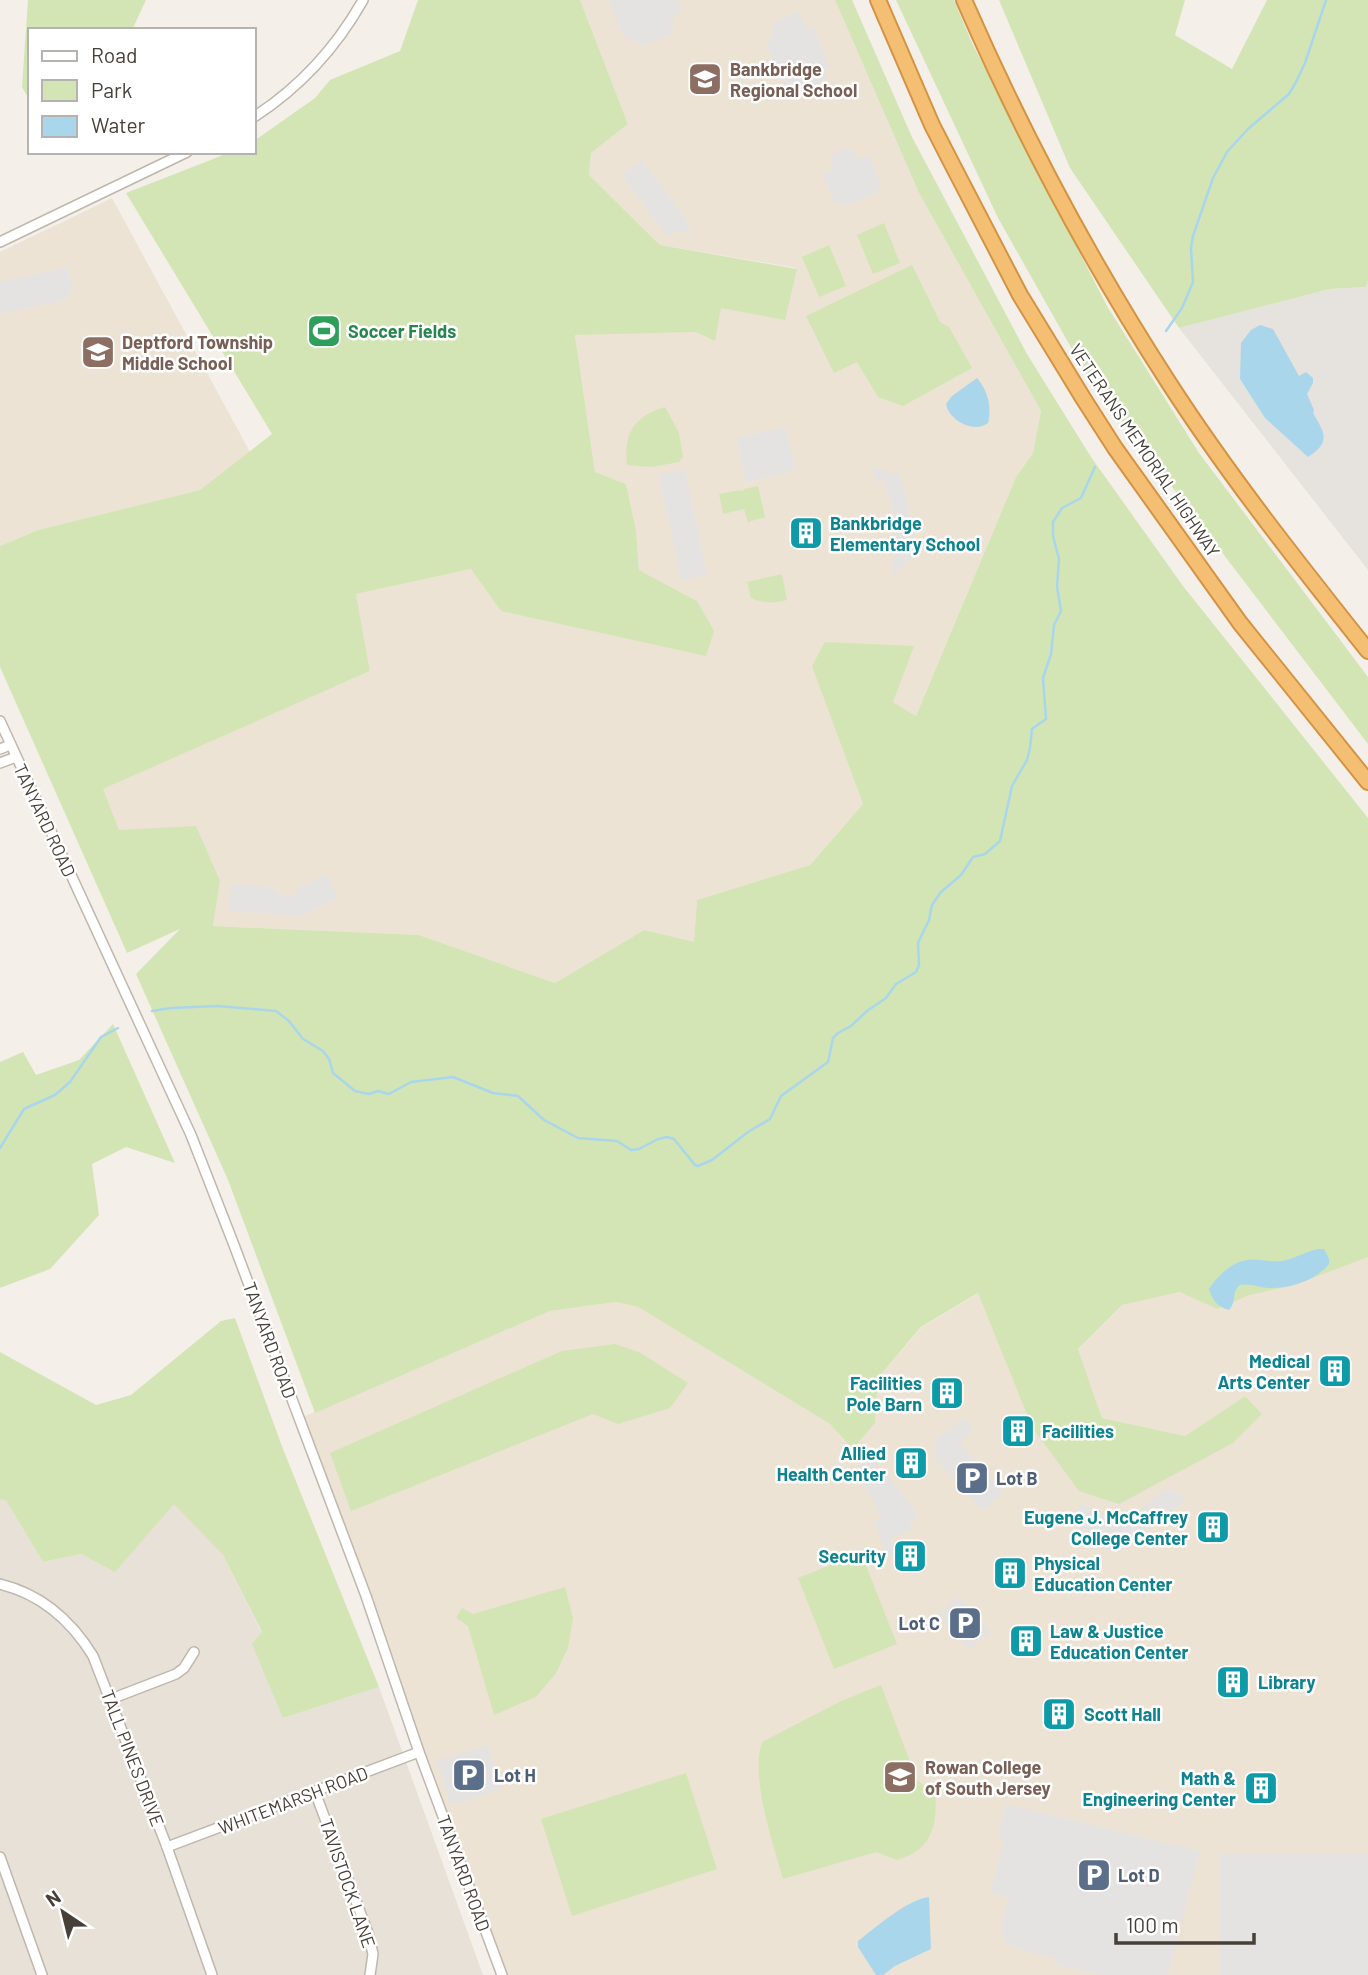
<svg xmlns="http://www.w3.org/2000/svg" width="1368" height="1975" viewBox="0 0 1368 1975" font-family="Barlow,sans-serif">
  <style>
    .residential { fill: #e7e1d8 }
    .industrial { fill: #e6e2de }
    .education { fill: #ece3d4 }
    .green { fill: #d3e5b5 }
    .parking { fill: #e5e3e1 }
    .water { fill: #aad6ec }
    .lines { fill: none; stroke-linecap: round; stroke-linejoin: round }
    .stream { stroke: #aad6ec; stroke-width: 2.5 }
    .minor-casing { stroke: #bfb7ac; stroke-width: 12 }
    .highway-casing { stroke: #d49343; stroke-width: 18 }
    .minor { stroke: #fff; stroke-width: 9 }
    .highway { stroke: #f5bf73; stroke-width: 14 }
    .labels { text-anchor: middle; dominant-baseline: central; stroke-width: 5; stroke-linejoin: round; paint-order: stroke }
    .education-label { font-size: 18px; font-weight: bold; fill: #785e54; stroke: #fff; text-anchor: start }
    .leisure-label { font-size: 18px; font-weight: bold; fill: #27864d; stroke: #fff; text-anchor: start }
    .street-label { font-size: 18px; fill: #474038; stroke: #fff }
    .culture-label { font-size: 18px; font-weight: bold; fill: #0d838f; stroke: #fff; text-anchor: start }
    .service-label { font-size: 18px; font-weight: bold; fill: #4e5e75; stroke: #fff; text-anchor: start }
  </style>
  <rect width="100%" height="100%" fill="#f4f0e9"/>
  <path class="residential" d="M0 1499H6L43 1562 81 1554 115 1571 174 1503 223 1555 262 1633 283 1718 379 1687 483 1975H0Z"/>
  <path class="industrial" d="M1368 280V570L1179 328 1330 289 1366 287Z"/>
  <g class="education">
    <path d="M580 0H835L919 193 1041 411 1033 453 1016 477 916 716 893 702 913 646 813 666 863 804 810 865 697 900 694 943 644 930 555 983 419 935 213 926 220 881 119 830 102 789 370 671 356 594 471 569 697 601 639 570 636 530 626 484 595 472 575 334 696 332 721 308 797 268 660 245 589 175 591 153 628 124Z"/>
    <path d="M112 198 250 452 200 490 38 530 0 546V252Z"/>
    <path d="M1368 1187V1975H505L298 1419 550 1311 616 1302 638 1307 830 1424 853 1448 875 1423 878 1378 922 1327 979 1293 1032 1427 1119 1504 1245 1396 1185 1436 1102 1418 1078 1349 1122 1305 1180 1292Z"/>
  </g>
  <g class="green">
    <path d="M28 0H146L132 30H30V101L22 87Z"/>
    <path d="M418 0H580L628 124 591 153 589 175 660 245 797 269 785 320 721 308 715 341 696 332 575 335 595 472 626 484 636 530 639 570 697 601 714 631 706 656 501 611 471 569 356 594 370 671 103 789 119 830 196 826 220 881 213 926 419 935 555 983 644 930 694 942 697 900 810 865 863 804 812 666 825 642 914 646 893 702 916 716 1016 477 1033 453 1041 411 919 193 835 0H852L912 137 1027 354 1091 457 1183 586 1368 818V1257L1294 1285 1249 1295 1217 1309 1180 1292 1122 1305 1078 1349 1102 1418 1185 1436 1245 1396 1262 1414 1233 1443 1119 1504 1079 1491 1032 1427 978 1293 921 1327 878 1378 875 1423 853 1449 830 1424 638 1307 616 1302 550 1311 315 1413 228 1180 136 974 180 929 127 953 0 667V546L38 530 200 490 272 434 126 193 231 152H254V141L315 98 330 80 400 51Z"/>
    <path d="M896 0H954L972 43 1107 306 1199 453 1368 677V744L1086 374 998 218Z"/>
    <path d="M999 0H1185L1175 35 1232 69 1267 0H1368V280L1366 287 1330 289 1179 328 1070 168Z"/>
    <path d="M884 223 900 263 873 274 857 235Z"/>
    <path d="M829 245 846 286 819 297 802 257Z"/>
    <path d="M912 265 940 322 949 327 972 368 903 406 878 397 857 362 834 373 806 316Z"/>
    <path d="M665 407 679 433 683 457 679 462 652 467 627 465C623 434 634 416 665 407Z"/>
    <path d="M758 486 765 517 748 522 744 509 723 514 719 494 741 490 742 492 744 489Z"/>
    <path d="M782 574 787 600C773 603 765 604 751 598L747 582Z"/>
    <path d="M113 1024 175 1163 126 1147 92 1164 99 1215 50 1269 0 1288V1062L23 1052 36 1075 79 1060Z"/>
    <path d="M235 1318 283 1449 379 1687 283 1718 252 1644 262 1632 223 1555 174 1504 115 1572 81 1554 43 1562 6 1500 0 1499V1352L96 1405 131 1395 221 1321Z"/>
    <path d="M615 1344 639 1352 688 1383 670 1408 618 1424 593 1414 351 1511 330 1453 562 1351Z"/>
    <path d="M861 1553 897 1644 834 1669 798 1578Z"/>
    <path d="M565 1587 573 1618 568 1648 556 1673 536 1697 494 1715 468 1626 456 1618 462 1608 473 1614Z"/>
    <path d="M881 1685 917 1780 935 1794C937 1813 935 1838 918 1850 912 1855 904 1857 897 1860L876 1852 783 1879C773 1843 750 1778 762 1742L841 1701Z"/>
    <path d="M686 1773 717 1869 572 1916 541 1819Z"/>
  </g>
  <g class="parking">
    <path d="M608 0H677L682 11 675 15 672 26 674 33 640 47 637 41 627 39 623 35Z"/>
    <path d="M798 11 806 28 813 26 830 67 824 70 827 78 823 90 813 96 800 95 792 89 786 92 765 41 771 38 774 22Z"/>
    <path d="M850 147 853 154 862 159 869 156 882 187 876 190V193L843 207 840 204 835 205 822 175 830 171 833 163 830 155Z"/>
    <path d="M642 160 682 214 691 229 684 233 673 231 667 236 622 175Z"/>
    <path d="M67 267 73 288 64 300 0 314V282Z"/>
    <path d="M786 427 795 469 789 470 788 473 746 482 737 438Z"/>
    <path d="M871 465 892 473 900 474 913 527 917 557 909 559 893 576 891 561 897 555 898 549 894 517 885 483 882 480 876 483Z"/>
    <path d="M685 470 707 575 681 581 659 475Z"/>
    <path d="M327 874 338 898 301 916 229 911 231 884 273 887 282 896H293L298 894 296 889Z"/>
    <path d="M963 1417 973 1430 960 1443 1003 1493 982 1511 933 1455 938 1450 933 1443Z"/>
    <path d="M871 1456 913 1507 918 1518 909 1522 912 1530 890 1539 896 1555 888 1558 874 1521 880 1518 877 1507 854 1471Z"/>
    <path d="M1165 1489 1174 1491 1185 1500 1122 1551 1106 1550 1068 1519 1082 1504 1107 1517 1128 1516 1142 1508Z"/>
    <path d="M959 1596 991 1632 970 1650 938 1614Z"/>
    <path d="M488 1745 502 1789 450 1805 437 1760Z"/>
    <path d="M1005 1804 1200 1851 1168 1975H1099L1055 1964 1056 1959 1015 1948 1006 1941 1002 1932V1919L1008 1897 990 1893 1004 1838 998 1836Z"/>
    <path d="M1220 1854H1368V1975H1219Z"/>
  </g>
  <g class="water">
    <path d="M1260 325 1273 329 1299 376 1306 372 1313 378V383L1307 394 1314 410 1313 413C1324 432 1332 442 1308 457L1265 418 1240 379 1241 343 1251 330Z"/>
    <path d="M977 378C988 391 992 407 988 423 973 434 949 420 946 404L952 396Z"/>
    <path d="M1318 1249H1324L1329 1259V1264C1315 1281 1289 1289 1268 1288 1258 1287 1250 1283 1240 1285 1231 1292 1237 1302 1229 1310 1217 1307 1212 1299 1209 1289 1217 1276 1233 1261 1248 1260 1259 1258 1271 1263 1282 1261 1295 1259 1306 1251 1318 1249Z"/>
    <path d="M929 1897 931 1949 895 1966 883 1975H876L858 1947V1941C875 1928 908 1899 929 1897Z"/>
  </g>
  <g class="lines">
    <g class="stream">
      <path d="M1166 331 1182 308 1193 282 1191 248 1193 236 1213 178 1227 152 1248 129 1289 94 1296 82 1305 63 1326 0"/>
      <path d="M152 1011 171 1008 218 1006 276 1011 289 1021 303 1039 323 1051 329 1059 333 1073 355 1091 369 1094 378 1091 389 1094 411 1082 453 1077 493 1093 518 1096 544 1120 578 1138 617 1141 631 1150 639 1149 658 1139 667 1137 674 1139 695 1165 698 1166 712 1160 748 1132 770 1119 781 1096 828 1062 833 1038 838 1033 851 1026 867 1011 886 998 896 984 916 972 919 965 918 943 929 920 932 905 941 892 961 875 973 857 985 854 1000 841 1012 786 1027 760 1030 748 1032 729 1046 719 1043 678 1051 654 1054 625 1061 611 1057 587 1059 559 1053 536V522L1062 508 1081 498 1095 467"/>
      <path d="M0 1148 24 1109 55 1095 70 1082 101 1037 118 1028"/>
    </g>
    <g class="minor-casing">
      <g id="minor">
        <path d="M254 117C300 87 336 48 363 0"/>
        <path d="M0 242 187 152"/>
        <path d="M0 721 191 1135 234 1245 366 1596 419 1752 502 1975"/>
        <path d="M0 749 10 745"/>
        <path d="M0 763 16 757"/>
        <path d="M0 1584C41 1594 71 1620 93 1656L167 1847 212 1975"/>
        <path d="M111 1699 176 1674 184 1668 194 1652"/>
        <path d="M315 1792 368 1933 373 1954 370 1975"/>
        <path d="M167 1847 419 1752"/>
        <path d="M0 1857 42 1975"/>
      </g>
    </g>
    <g class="highway-casing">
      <g id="highway">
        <path d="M878 0 932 125 952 164 1020 295 1083 398 1115 448 1240 623 1368 782"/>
        <path d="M964 0C1022 133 1090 261 1169 383 1229 476 1299 564 1368 651"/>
      </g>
    </g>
    <use href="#minor" class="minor"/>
    <use href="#highway" class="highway"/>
  </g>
  <defs>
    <g id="school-square" transform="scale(1.75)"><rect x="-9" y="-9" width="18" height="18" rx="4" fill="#8d6e63" stroke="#fff"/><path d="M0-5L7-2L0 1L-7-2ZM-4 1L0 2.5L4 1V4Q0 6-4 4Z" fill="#fff"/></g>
    <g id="stadium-square" transform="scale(1.75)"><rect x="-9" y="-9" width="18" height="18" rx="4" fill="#2e9e5b" stroke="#fff"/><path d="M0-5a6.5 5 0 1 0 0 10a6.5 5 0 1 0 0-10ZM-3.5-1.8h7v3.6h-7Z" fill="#fff"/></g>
    <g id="building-square" transform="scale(1.75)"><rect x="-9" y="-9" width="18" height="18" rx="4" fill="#0f9aa8" stroke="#fff"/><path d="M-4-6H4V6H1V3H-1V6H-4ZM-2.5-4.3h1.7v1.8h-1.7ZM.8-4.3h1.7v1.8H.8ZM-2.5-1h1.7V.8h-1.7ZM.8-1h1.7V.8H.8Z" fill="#fff"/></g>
    <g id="parking-square" transform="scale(1.75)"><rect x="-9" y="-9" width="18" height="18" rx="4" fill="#5c6f8a" stroke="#fff"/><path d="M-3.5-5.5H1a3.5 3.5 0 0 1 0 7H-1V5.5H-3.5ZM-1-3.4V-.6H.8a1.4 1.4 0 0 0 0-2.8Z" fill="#fff"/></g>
    <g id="university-square" transform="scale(1.75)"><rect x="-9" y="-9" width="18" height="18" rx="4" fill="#8d6e63" stroke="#fff"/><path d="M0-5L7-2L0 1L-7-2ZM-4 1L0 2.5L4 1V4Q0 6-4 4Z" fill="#fff"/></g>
  </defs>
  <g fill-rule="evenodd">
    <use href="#school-square" x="705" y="79"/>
    <use href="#stadium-square" x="324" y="331"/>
    <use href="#school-square" x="98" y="352"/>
    <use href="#building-square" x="806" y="533"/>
    <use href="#building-square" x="1335" y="1371"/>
    <use href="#building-square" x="947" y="1393"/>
    <use href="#building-square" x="1018" y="1431"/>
    <use href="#building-square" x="911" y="1463"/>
    <use href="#parking-square" x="972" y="1478"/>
    <use href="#building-square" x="1213" y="1527"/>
    <use href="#building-square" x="910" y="1556"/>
    <use href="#building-square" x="1010" y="1573"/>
    <use href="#parking-square" x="965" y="1623"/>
    <use href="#building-square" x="1026" y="1641"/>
    <use href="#building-square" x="1233" y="1682"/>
    <use href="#building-square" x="1059" y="1714"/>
    <use href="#parking-square" x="469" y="1775"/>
    <use href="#university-square" x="900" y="1777"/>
    <use href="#building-square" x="1261" y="1788"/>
    <use href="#parking-square" x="1094" y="1875"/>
  </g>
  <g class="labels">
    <g class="education-label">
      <text x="730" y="69">Bankbridge<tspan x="730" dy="21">Regional School</tspan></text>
      <text x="122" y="342">Deptford Township<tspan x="122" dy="21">Middle School</tspan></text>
      <text x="925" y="1767">Rowan College<tspan x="925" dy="21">of South Jersey</tspan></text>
    </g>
    <g class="leisure-label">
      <text x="348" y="331">Soccer Fields</text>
    </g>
    <g class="street-label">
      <text transform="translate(1145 450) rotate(56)">VETERANS MEMORIAL HIGHWAY</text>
      <text transform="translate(45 820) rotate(65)">TANYARD ROAD</text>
      <text transform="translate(270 1340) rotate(70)">TANYARD ROAD</text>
      <text transform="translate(133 1758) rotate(69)">TALL PINES DRIVE</text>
      <text transform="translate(293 1800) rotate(-21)">WHITEMARSH ROAD</text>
      <text transform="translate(464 1873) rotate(70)">TANYARD ROAD</text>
      <text transform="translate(348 1883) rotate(71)">TAVISTOCK LANE</text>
    </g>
    <g class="culture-label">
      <text x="830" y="523">Bankbridge<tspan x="830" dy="21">Elementary School</tspan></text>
      <text x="1310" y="1361" text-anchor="end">Medical<tspan x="1310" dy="21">Arts Center</tspan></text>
      <text x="922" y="1383" text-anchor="end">Facilities<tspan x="922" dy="21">Pole Barn</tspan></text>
      <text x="1042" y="1431">Facilities</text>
      <text x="886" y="1453" text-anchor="end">Allied<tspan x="886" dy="21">Health Center</tspan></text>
      <text x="1188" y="1517" text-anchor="end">Eugene J. McCaffrey<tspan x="1188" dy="21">College Center</tspan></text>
      <text x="886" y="1556" text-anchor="end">Security</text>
      <text x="1034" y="1563">Physical<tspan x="1034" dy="21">Education Center</tspan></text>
      <text x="1050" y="1631">Law &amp; Justice<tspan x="1050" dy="21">Education Center</tspan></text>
      <text x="1258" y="1682">Library</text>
      <text x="1084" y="1714">Scott Hall</text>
      <text x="1236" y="1778" text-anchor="end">Math &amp;<tspan x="1236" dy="21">Engineering Center</tspan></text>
    </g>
    <g class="service-label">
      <text x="996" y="1478">Lot B</text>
      <text x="940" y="1623" text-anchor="end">Lot C</text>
      <text x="494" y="1775">Lot H</text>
      <text x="1118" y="1875">Lot D</text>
    </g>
  </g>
  <rect x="28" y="28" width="228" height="126" fill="#ffffff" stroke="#b5b3af" stroke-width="2"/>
  <rect x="42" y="51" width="35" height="10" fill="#ffffff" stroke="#b5b3af" stroke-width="2"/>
  <text x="91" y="63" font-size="21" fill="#474038">Road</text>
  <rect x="42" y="80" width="35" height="21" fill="#d3e5b5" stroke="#b5b3af" stroke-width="2"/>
  <text x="91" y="98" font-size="21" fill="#474038">Park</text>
  <rect x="42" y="116" width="35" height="21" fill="#aad6ec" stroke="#b5b3af" stroke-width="2"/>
  <text x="91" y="133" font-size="21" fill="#474038">Water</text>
  <g transform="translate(63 1912) rotate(325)" stroke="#ffffff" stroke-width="5" paint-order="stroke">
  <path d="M0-5L12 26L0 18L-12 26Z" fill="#474038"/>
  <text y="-10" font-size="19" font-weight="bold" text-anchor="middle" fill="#474038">N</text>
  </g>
  <path d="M1116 1933v10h138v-10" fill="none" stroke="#474038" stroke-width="3.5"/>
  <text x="1126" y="1933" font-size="21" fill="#474038" stroke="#ffffff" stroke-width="5" paint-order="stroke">100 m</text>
</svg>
